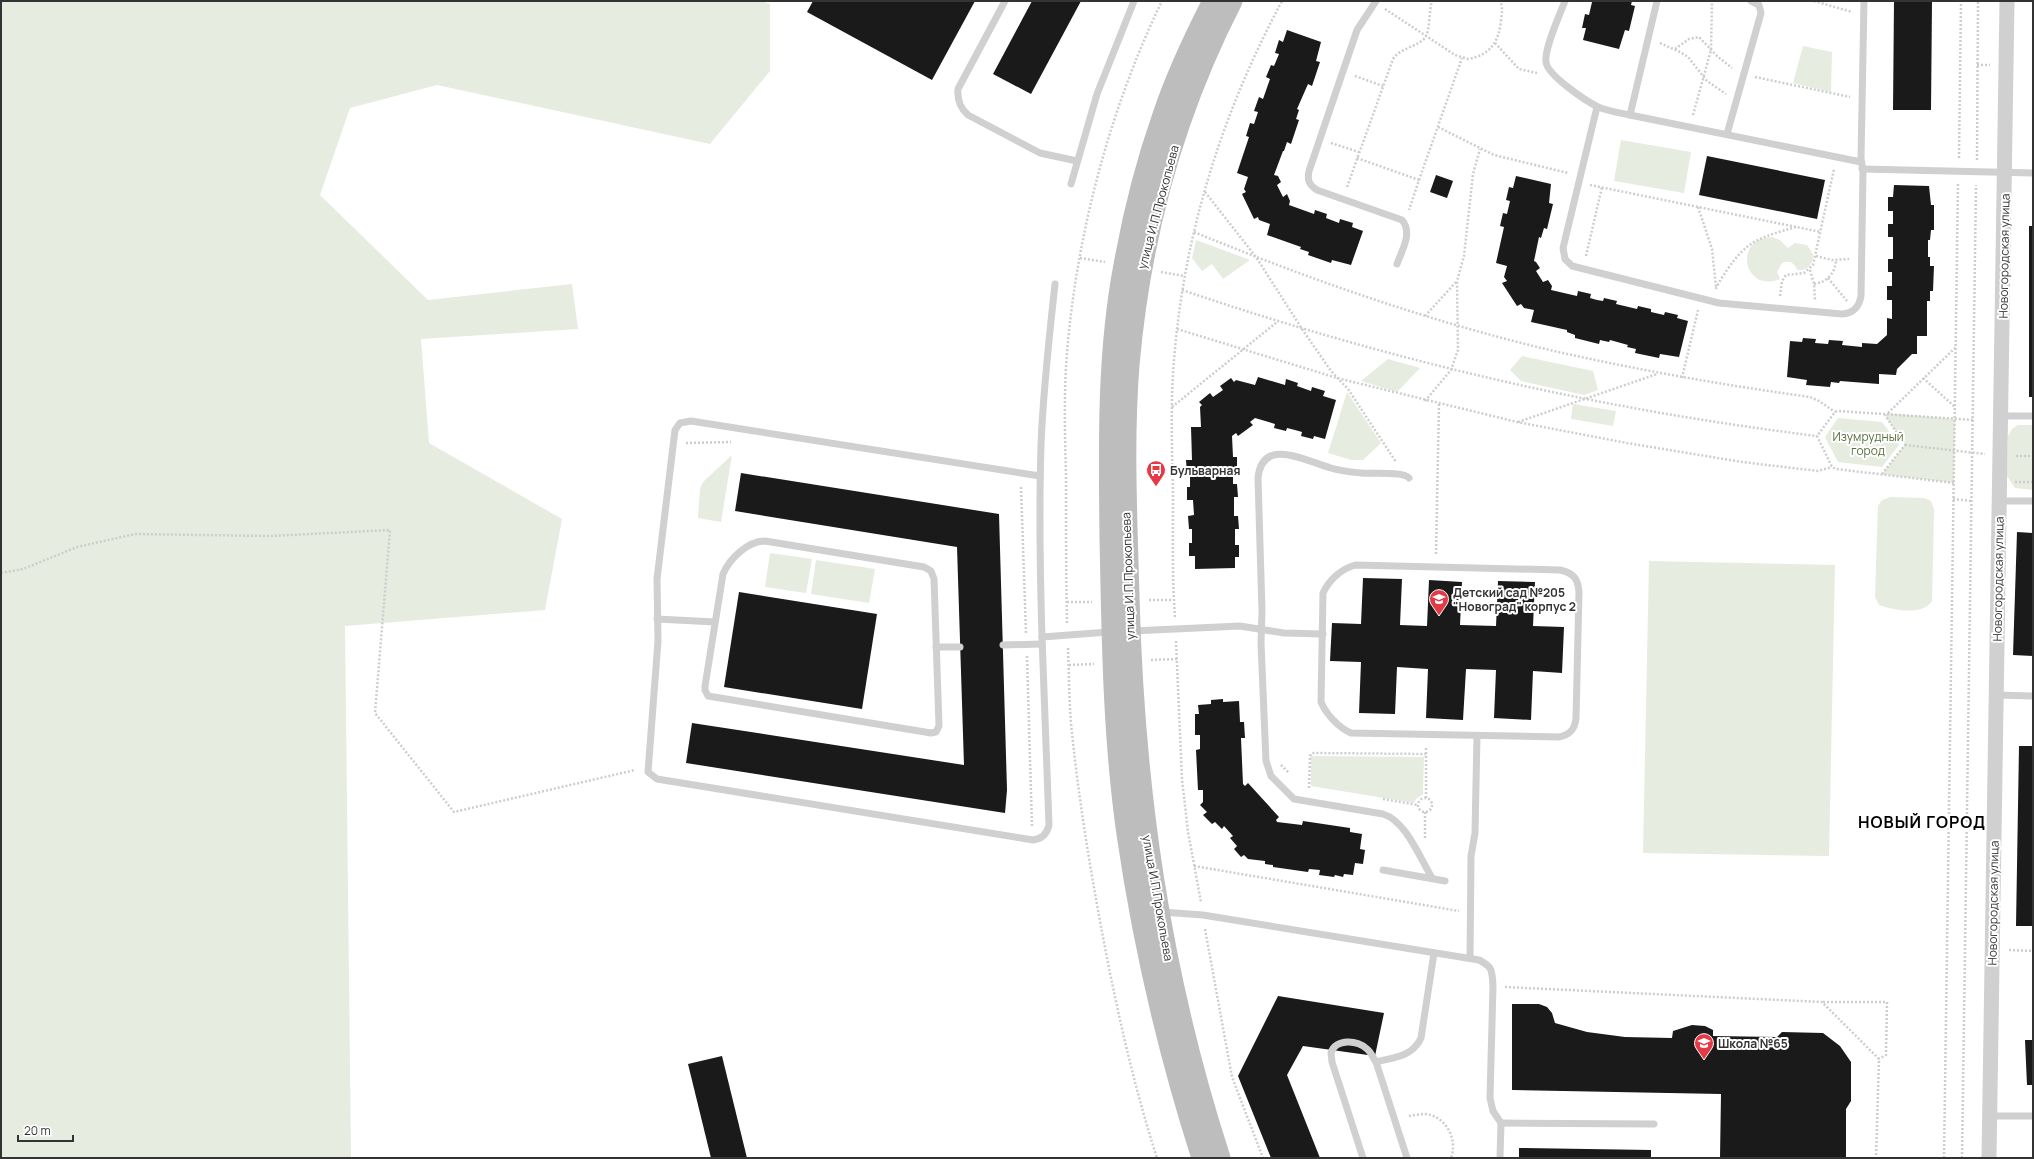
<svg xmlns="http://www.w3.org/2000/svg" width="2034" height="1159" viewBox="0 0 2034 1159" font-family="Manrope,sans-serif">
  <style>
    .green { fill: #e6ecdf }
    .building { fill: #1a1a1a }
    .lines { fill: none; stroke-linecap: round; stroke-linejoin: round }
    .path { stroke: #cdcdcd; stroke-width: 2.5; stroke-dasharray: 2 2; stroke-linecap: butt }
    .lane { stroke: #d0d0d0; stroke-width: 7 }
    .street { stroke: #d0d0d0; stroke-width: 15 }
    .secondary { stroke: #bdbdbd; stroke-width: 21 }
    .labels { text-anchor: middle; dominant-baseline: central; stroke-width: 4; stroke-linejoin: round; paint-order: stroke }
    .street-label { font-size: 12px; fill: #333; stroke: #fff }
    .park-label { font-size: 12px; fill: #56703f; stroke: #fff }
    .poi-label { font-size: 12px; font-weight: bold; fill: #333; stroke: #fff; text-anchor: start }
    .district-label { font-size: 16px; font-weight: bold; letter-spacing: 1px; fill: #000; stroke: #fff }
  </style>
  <rect width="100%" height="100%" fill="#fff"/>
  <g class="green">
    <path d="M1 1H761L770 4V71L710 144 437 85 350 108 320 195 428 300 572 284 578 329 421 339 429 443 562 519 545 610 345 626 351 1158H1Z"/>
    <path d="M1803 46 1832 52 1831 92 1793 83Z"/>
    <path d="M1621 140 1691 152 1684 193 1614 181Z"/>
    <path d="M1772 237 1780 240 1788 248 1795 243 1807 245 1813 254C1814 264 1807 271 1797 270 1795 263 1789 260 1782 263L1777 272 1780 279C1744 294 1732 238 1772 237Z"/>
    <path d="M1196 240 1250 260 1223 279 1212 264 1202 271 1192 258Z"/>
    <path d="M1522 356 1593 371 1598 390 1584 395 1521 381 1510 370Z"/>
    <path d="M1388 359 1420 368 1397 392 1361 381Z"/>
    <path d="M1347 392 1381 443 1363 460H1351L1328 453Z"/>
    <path d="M1573 404 1616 411 1613 426 1571 419Z"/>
    <path d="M1887 413 1955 419 1954 483 1882 474 1905 445 1885 415Z"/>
    <path d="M1838 418 1882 422 1899 445 1882 467 1838 462 1825 437Z"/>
    <path d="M2018 425H2033V490L2015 488 2007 476 2008 436 2012 429Z"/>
    <path d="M732 455 721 522 698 518 700 489 703 482Z"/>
    <path d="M1891 497 1924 498 1931 501 1934 509 1932 601C1922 616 1894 610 1879 605L1875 597 1878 506 1882 500Z"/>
    <path d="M770 553 812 559 806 593 765 587Z"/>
    <path d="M816 560 875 569 869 603 811 594Z"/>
    <path d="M1649 561 1835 565 1829 856 1643 853Z"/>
    <path d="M1311 756 1424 757 1423 794 1416 799 1414 803 1311 786Z"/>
  </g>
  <g class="building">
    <path d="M813 1H975L932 80 807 12Z"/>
    <path d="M1032 1H1081L1031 94 993 74Z"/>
    <path d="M1589 1H1632L1631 5 1635 6 1629 31 1625 30 1619 49 1583 40 1586 28H1582L1585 14 1589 15 1592 2Z"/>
    <path d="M1894 1H1932L1931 110H1893Z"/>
    <path d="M1287 30 1321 42 1316 61 1320 62 1312 86 1308 84 1297 109 1299 110 1296 119 1299 120 1291 144 1287 142 1284 151H1283L1274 175 1278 176 1281 182 1277 185 1283 197 1287 194 1290 201 1289 205 1314 214 1315 210 1327 214 1326 218 1339 223 1340 219 1353 223 1352 227 1363 231 1351 265 1332 260 1331 263 1308 255 1309 252 1300 249 1301 247 1267 235 1270 224 1259 220 1258 217 1254 219 1242 194 1246 192 1244 189 1248 177 1237 173 1249 137 1246 136 1250 123 1254 124 1258 112 1254 111 1259 97 1263 99 1270 79 1266 77 1271 65 1274 66 1279 54 1275 53 1279 40 1283 42Z"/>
    <path d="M1707 156 1825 180 1817 219 1699 195Z"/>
    <path d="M1436 175 1453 181 1447 198 1430 192Z"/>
    <path d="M1516 176 1551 184 1549 203 1553 204 1547 229 1544 228 1541 238 1539 237 1534 261 1536 262 1540 268 1536 271 1543 282 1548 280 1552 286 1551 290 1577 296 1578 291 1591 294 1590 298 1597 300 1603 301 1604 298 1617 301 1616 304 1637 309 1638 306 1651 309V312L1664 315 1665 312 1678 315 1677 318 1688 321 1679 357 1660 354 1659 358 1635 353 1636 349 1627 347 1628 345 1610 340 1609 342 1600 340 1599 344 1575 338V335L1567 332V330L1531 322 1534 310 1524 308 1521 304 1517 306 1502 283 1507 281 1504 277 1507 266 1496 263 1504 227 1500 226 1503 213 1507 214 1510 201 1506 200 1509 187 1513 188Z"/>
    <path d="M1894 185 1929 186 1931 205H1934V230H1931L1930 240H1928V257H1930V266H1934L1933 291H1930V301H1927V336H1917V354H1912L1897 369 1896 375 1879 374V384L1840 381 1839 383 1831 382 1830 387 1806 385 1807 380 1787 377 1790 341 1802 342 1803 338 1816 339 1815 343 1828 344 1829 340 1843 341 1842 345 1862 347V343L1877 344 1887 335V318L1892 319V300H1887V286H1892V272H1888V259H1893V237H1888V224H1893V211H1888V197H1893Z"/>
    <rect x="2029" y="226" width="4" height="171"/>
    <path d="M1258 377 1285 385 1286 379 1298 383 1297 386 1311 391 1312 387 1325 391 1323 396 1336 400 1325 439 1314 436 1313 439 1301 436 1302 432 1295 430 1287 428 1286 431 1274 428 1275 424 1255 418 1250 422 1253 425 1238 436 1236 433 1232 436 1233 457H1237V469H1233V484H1237L1238 497H1234V516H1238L1239 529H1235V545H1239V557H1235V568L1195 569V556H1189V543H1192V529H1189L1188 516 1194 515 1193 500H1187V487H1190V474H1187L1186 460H1192L1191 427H1201L1200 407 1202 405 1199 402 1210 393 1213 397 1223 390 1220 386 1231 378 1234 382 1236 380 1255 385Z"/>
    <path d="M741 473 999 514 1007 790 1005 813 686 763 692 723 964 765 957 547 735 511Z"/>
    <path d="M2017 532 2033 533V656L2013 655Z"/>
    <path d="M1363 578 1402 579 1400 625 1427 626 1429 580 1462 582 1460 625 1496 626 1498 581 1535 582 1533 626 1564 627 1562 673 1533 671 1531 720 1494 718 1496 670 1466 669 1463 720 1426 718 1428 669 1397 667 1395 714 1359 713 1361 662 1330 661 1332 623 1361 624Z"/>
    <path d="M739 592 877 614 862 709 724 687Z"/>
    <path d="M1223 699V702L1239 701 1240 722H1244L1245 738H1241L1243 784 1245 786 1248 783 1279 817 1276 820 1277 822 1302 825 1303 821 1350 828V832L1362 834 1360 849 1365 850 1363 864 1355 863 1353 875 1344 874 1343 877 1335 875 1334 877 1319 875 1320 870 1309 869 1308 872 1273 867V865L1265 864V861L1248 859 1244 855 1241 857 1234 849 1237 846 1230 838 1233 836 1224 826 1222 829 1215 822 1212 824 1203 815 1207 812 1200 805 1203 802V790H1198L1196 750 1200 749V735H1195V714H1199L1198 705 1211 704V700Z"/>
    <path d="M2019 746H2033V926H2016Z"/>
    <path d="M1278 996 1384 1013 1375 1056 1303 1046 1287 1075 1320 1158H1271L1238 1076Z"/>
    <path d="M1512 1004H1539L1547 1007 1552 1013 1555 1023 1587 1032 1625 1037 1672 1038 1673 1031 1692 1025 1705 1026 1713 1030V1036L1777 1037 1782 1032 1823 1033 1840 1046 1851 1062V1101L1846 1109V1158H1720L1721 1094 1512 1090Z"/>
    <path d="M2025 1040H2033V1085H2027Z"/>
    <path d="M722 1056 747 1158H711L688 1064Z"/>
    <path d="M1519 1148 1651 1150V1158H1519Z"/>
  </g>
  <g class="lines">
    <g class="path">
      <path d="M1814 1 1852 12"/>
      <path d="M1385 9 1455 55 1468 59C1491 55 1499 41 1501 20 1502 13 1503 7 1500 1"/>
      <path d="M1495 43 1519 69 1537 73"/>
      <path d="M1660 43 1680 52 1688 57 1707 81 1726 94"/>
      <path d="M1675 49 1689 39 1699 37 1718 57 1732 68"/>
      <path d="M1977 65H1990"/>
      <path d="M1355 76 1383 86"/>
      <path d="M1755 77 1850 97"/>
      <path d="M1693 115 1711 50 1712 1"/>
      <path d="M1438 127 1494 155 1568 173"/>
      <path d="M1331 143 1359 152"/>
      <path d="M1357 158 1419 180 1409 210"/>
      <path d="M1959 158 1961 1"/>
      <path d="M1977 160 1978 1"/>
      <path d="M1419 180 1462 58"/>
      <path d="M1590 185 1821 232"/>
      <path d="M1347 187 1393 59C1401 47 1421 46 1426 36 1430 28 1429 11 1432 1"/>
      <path d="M1205 192 1256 257 1302 329 1331 371 1348 389 1396 462"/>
      <path d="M1698 207 1712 249 1716 287"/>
      <path d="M1194 232C1311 280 1431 322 1554 351 1638 370 1723 385 1810 397L1819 401 1835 412"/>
      <path d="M1586 256 1602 187"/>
      <path d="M1816 256 1832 260 1849 259"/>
      <path d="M1080 258 1105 262"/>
      <path d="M1810 270 1814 284 1815 300"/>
      <path d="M1161 272 1184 276"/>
      <path d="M1828 278 1847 301"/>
      <path d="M1814 284C1827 282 1835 274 1836 260"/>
      <path d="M1716 289C1718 283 1723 276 1727 270 1748 239 1762 237 1796 227"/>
      <path d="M1182 290C1392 361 1597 409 1817 436"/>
      <path d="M1780 296 1782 281 1786 275 1804 273 1813 265 1834 169"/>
      <path d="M1425 316 1456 282"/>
      <path d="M1177 329 1337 378 1517 422 1627 443 1742 462 1818 471 1832 467"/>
      <path d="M1682 378 1698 310"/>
      <path d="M1923 378 1955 407"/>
      <path d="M1425 401 1451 370 1458 350 1457 281 1464 256 1473 174 1480 149"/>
      <path d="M1172 407 1277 322"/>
      <path d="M1888 413 1956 347"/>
      <path d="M1518 422 1657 374"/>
      <path d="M686 443 731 442"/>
      <path d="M1905 445 1985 454"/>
      <path d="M2016 456H2033"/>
      <path d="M1882 474 1905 445 1885 415"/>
      <path d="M2015 482H2033"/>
      <path d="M1954 483 1836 469 1832 467 1817 436 1835 412 1838 411 1974 420"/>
      <path d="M1021 487 1026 633"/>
      <path d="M1953 499 1971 501"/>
      <path d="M1436 554 1439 404"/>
      <path d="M1 573 23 569 77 547 135 534 270 536 390 530 375 713 454 812 635 770"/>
      <path d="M1149 600H1173"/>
      <path d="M1067 602H1092"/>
      <path d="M1175 617C1172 577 1173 536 1173 496 1172 447 1170 398 1175 349 1186 227 1224 109 1282 1"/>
      <path d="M1067 623C1066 574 1066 525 1066 476 1065 440 1064 403 1066 367 1074 244 1108 112 1162 1"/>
      <path d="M1176 641 1182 779 1188 832 1201 902"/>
      <path d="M1068 648C1069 673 1069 698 1071 723 1079 805 1093 887 1109 968 1122 1032 1137 1096 1157 1158"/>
      <path d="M1027 656 1032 827"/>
      <path d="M1151 660 1177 659"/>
      <path d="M1069 665 1094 664"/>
      <path d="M1281 765 1289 773"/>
      <path d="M1309 788 1310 756 1312 753 1426 754"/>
      <path d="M1426 798V747"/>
      <circle cx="1425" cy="805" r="7"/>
      <path d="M1383 799 1418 805"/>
      <path d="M1425 838V812"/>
      <path d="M1194 866 1459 911"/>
      <path d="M1205 929 1232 1077 1263 1158"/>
      <path d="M2009 950 2033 951"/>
      <path d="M1505 987 1822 1002 1879 1059 1876 1158"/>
      <path d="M1823 1002H1887L1886 1055 1879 1059"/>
      <path d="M1409 1116C1414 1115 1420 1114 1425 1114 1446 1116 1458 1139 1451 1158"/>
      <path d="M1944 1158 1958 183"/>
      <path d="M1962 1158 1976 185"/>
    </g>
    <g class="lane">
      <path d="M1005 1 958 89C957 100 960 108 968 115L1040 153 1077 161"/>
      <path d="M1376 1 1357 30 1309 171C1307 180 1309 185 1317 190L1402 220C1413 233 1402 250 1397 264"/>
      <path d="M1565 1C1560 14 1544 49 1546 62 1547 75 1586 101 1598 107 1608 111 1620 113 1630 115L1861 162"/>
      <path d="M1597 107 1563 248 1565 259 1572 266 1719 303 1842 314C1854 313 1859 307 1861 296L1863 172 1861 158 1864 1"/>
      <path d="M1630 115 1657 1"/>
      <path d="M1727 134 1761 13 1759 5 1751 1"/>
      <path d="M1862 169 2033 173"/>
      <path d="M1071 184 1097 94 1134 1"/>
      <path d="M2001 416H2033"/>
      <path d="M1040 476 691 421 680 423 675 430 657 579 658 641 648 772 657 779 1033 840C1042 839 1047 834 1049 825L1042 637 1109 632"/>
      <path d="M1409 478C1404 471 1371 474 1361 473 1351 472 1340 471 1331 468 1306 461 1262 436 1258 478L1262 611 1261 643 1266 761 1271 776 1294 799 1383 814C1406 821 1420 858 1432 878"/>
      <path d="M1999 501H2033"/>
      <path d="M765 541 924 567 931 571 934 579 939 726 936 732 931 733 708 696 705 690V686L723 574C730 558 748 541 765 541Z"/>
      <path d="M1355 565 1560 570C1574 573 1578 579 1579 592L1576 718C1575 729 1570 735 1559 737L1351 733C1339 728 1326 714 1321 702L1323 593C1329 580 1341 569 1355 565Z"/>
      <path d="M657 619 715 622"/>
      <path d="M1132 631 1240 626 1284 633 1323 634"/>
      <path d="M1042 637C1040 573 1039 509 1041 445 1043 391 1049 338 1055 284"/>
      <path d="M1003 645 1042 644"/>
      <path d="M936 647H960"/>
      <path d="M1996 695 2033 696"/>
      <path d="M1383 870 1445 881"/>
      <path d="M1162 912 1203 915 1479 960C1493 967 1492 971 1493 986L1490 1098 1493 1111 1501 1123 1500 1158"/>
      <path d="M1470 958 1471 856 1475 833 1477 736"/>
      <path d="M1376 1062 1407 1158"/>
      <path d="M1990 1116H2033"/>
      <path d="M1501 1123 1654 1124"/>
      <path d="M1363 1158 1332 1062C1332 1060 1331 1055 1331 1053 1335 1038 1359 1040 1367 1049 1371 1052 1373 1058 1376 1062 1395 1057 1412 1057 1421 1038L1434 953"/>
    </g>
    <path class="street" d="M1989 1158 2007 1"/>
    <g class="secondary">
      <path d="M1202 1158C1168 1052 1143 944 1127 834 1113 736 1112 636 1110 537 1109 446 1107 355 1124 265 1133 215 1146 163 1163 115 1176 76 1194 38 1213 1"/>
      <path d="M1220 1158C1160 973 1134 790 1129 597 1127 519 1123 442 1129 365 1140 239 1174 114 1232 1"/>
    </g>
  </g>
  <defs>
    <g id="bus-pin" transform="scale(1)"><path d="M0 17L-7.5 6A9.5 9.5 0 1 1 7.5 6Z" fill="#e63946" stroke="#fff"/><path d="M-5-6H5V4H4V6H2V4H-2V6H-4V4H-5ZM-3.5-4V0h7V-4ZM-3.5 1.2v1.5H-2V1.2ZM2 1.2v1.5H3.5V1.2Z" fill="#fff"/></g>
    <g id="school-pin" transform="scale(1)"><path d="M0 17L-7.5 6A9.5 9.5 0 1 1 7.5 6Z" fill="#e63946" stroke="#fff"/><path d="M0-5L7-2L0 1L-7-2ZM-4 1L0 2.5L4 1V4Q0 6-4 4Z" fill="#fff"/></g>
  </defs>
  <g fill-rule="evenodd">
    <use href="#bus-pin" x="1156" y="470"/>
    <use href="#school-pin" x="1439" y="599"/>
    <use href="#school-pin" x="1704" y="1043"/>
  </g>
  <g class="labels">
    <g class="street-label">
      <text transform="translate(1158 207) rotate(-75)">улица И.П.Прокопьева</text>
      <text transform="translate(2004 256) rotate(-89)">Новогородская улица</text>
      <text transform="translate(1128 576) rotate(-92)">улица И.П.Прокопьева</text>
      <text transform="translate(1998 579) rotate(-89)">Новогородская улица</text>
      <text transform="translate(1158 898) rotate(80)">улица И.П.Прокопьева</text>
      <text transform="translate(1993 903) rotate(-89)">Новогородская улица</text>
    </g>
    <g class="park-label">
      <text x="1868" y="436">Изумрудный<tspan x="1868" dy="14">город</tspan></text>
    </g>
    <g class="poi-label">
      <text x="1170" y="470">Бульварная</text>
      <text x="1453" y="592">Детский сад №205<tspan x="1453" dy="14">"Новоград" корпус 2</tspan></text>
      <text x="1718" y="1043">Школа №65</text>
    </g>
    <g class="district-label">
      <text x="1922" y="822">НОВЫЙ ГОРОД</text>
    </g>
  </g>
  <rect width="2034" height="1159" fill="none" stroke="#333333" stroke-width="4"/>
  <path d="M18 1135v6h55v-6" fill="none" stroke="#333333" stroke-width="2"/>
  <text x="24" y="1135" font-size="12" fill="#333333" stroke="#ffffff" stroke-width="3" paint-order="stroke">20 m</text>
</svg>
